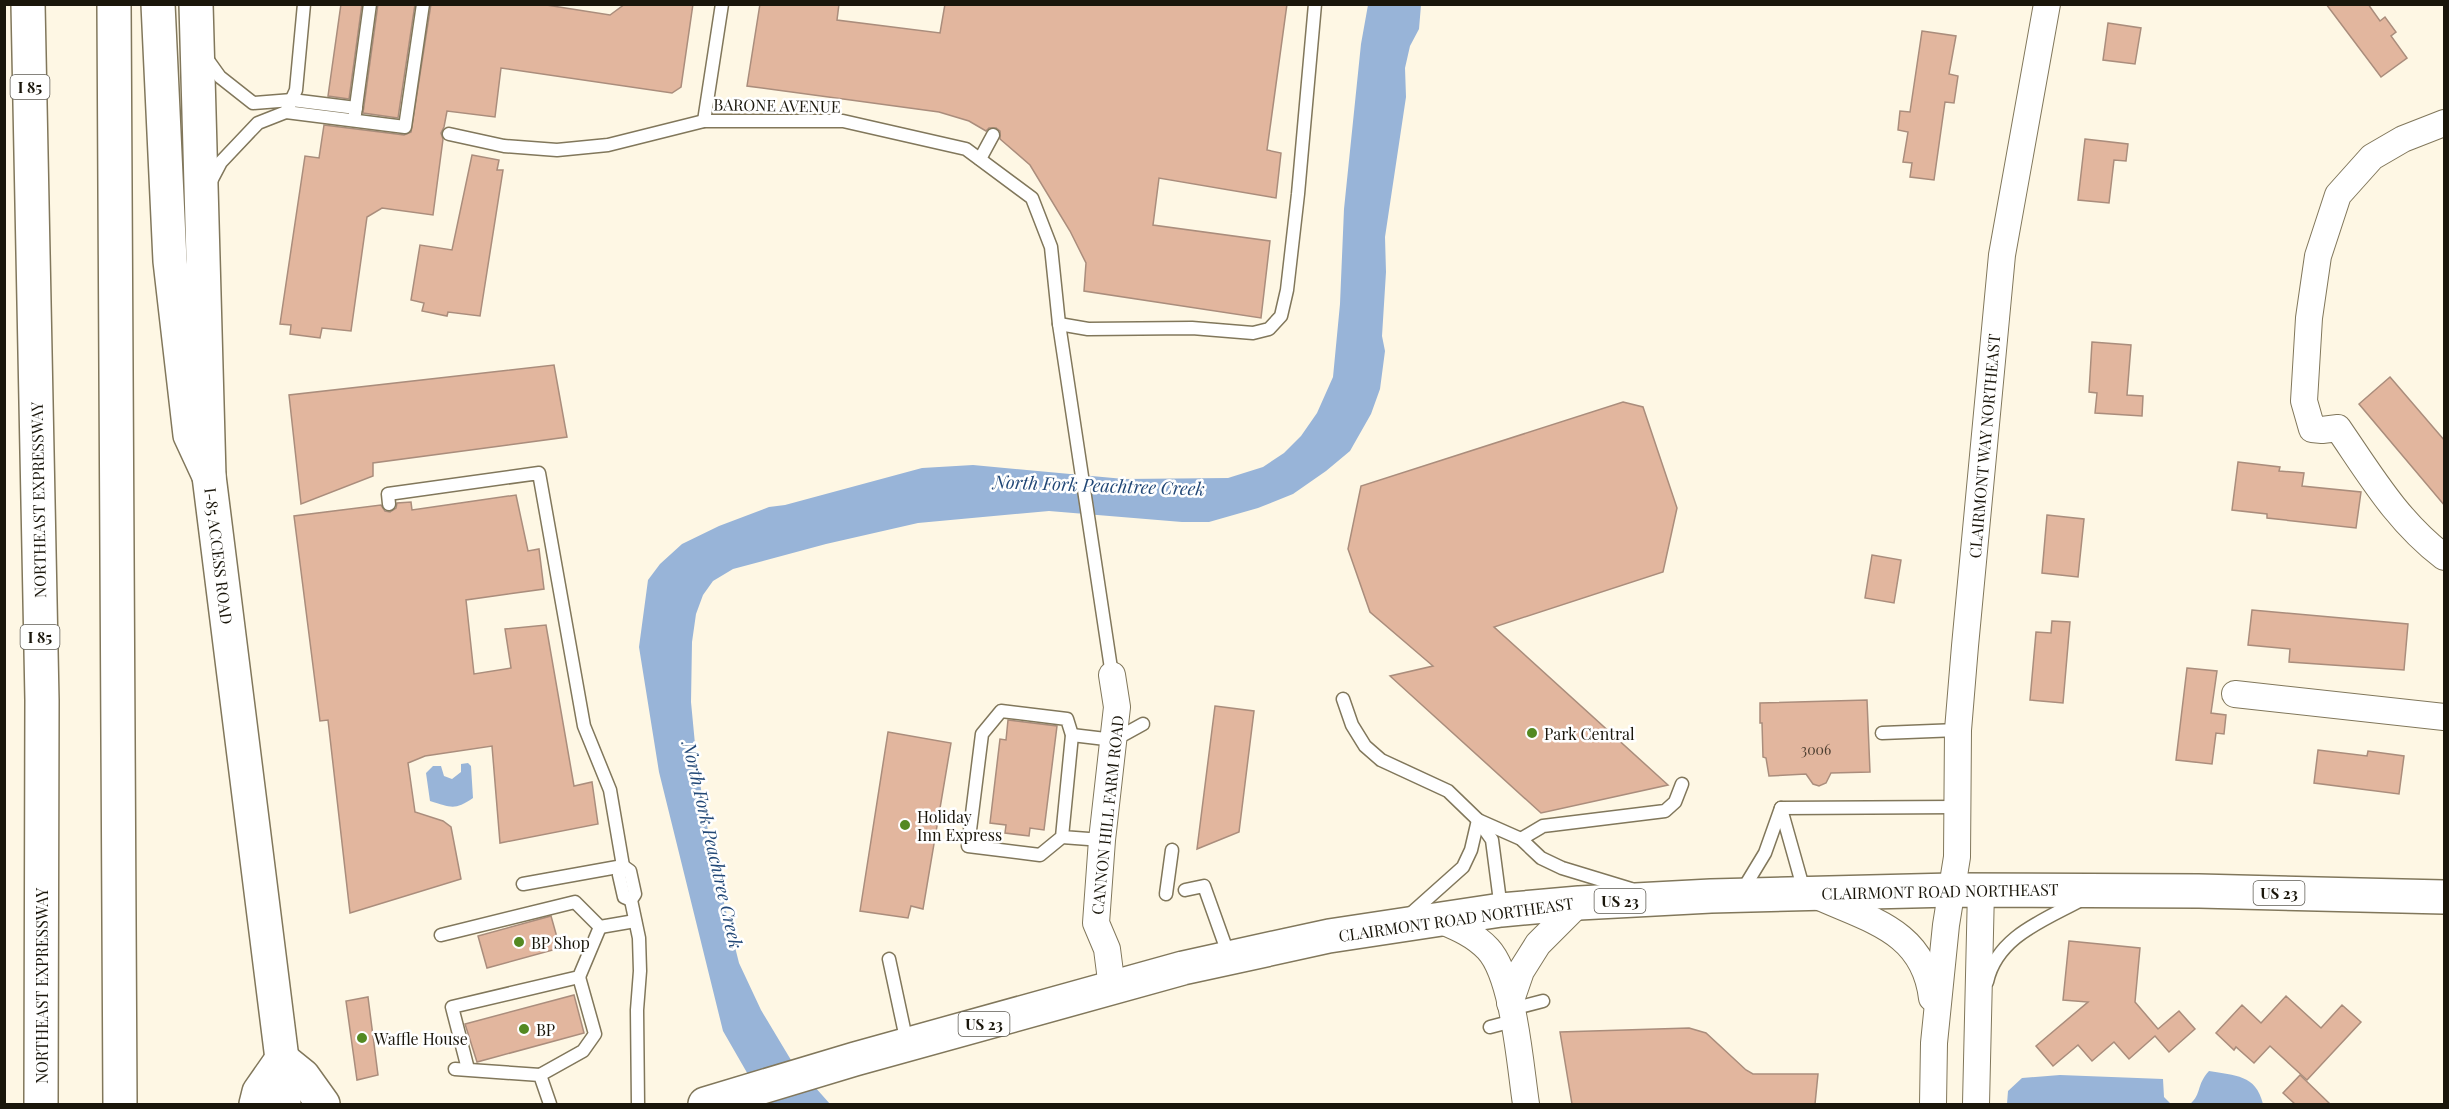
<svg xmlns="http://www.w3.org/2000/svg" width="2449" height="1109" viewBox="0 0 2449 1109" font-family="'Playfair Display',serif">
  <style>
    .water { fill: #98b4d8 }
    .building { fill: #e2b69e; stroke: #aa8d7c; stroke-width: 1.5 }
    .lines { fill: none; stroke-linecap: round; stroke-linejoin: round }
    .lane-casing { stroke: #81775b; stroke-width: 15 }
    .street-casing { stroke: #81775b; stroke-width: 28 }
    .secondary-casing { stroke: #81775b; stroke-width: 36 }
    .primary-casing { stroke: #81775b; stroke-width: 36 }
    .highway-casing { stroke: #81775b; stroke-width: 36 }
    .lane { stroke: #fff; stroke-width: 12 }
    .street { stroke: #fff; stroke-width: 26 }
    .secondary { stroke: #fff; stroke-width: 33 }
    .primary { stroke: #fff; stroke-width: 33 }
    .highway { stroke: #fff; stroke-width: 33 }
    .poi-dot { fill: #548922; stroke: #fff; stroke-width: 2 }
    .labels { text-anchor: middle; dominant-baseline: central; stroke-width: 5; stroke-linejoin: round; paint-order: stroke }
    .number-label { font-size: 14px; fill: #4c3e30 }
    .shield { fill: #fff; stroke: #5f5c54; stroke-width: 1.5 }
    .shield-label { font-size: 15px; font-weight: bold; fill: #1a160b }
    .street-label { font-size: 16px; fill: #1a160b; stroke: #fff }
    .poi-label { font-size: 16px; fill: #1a160b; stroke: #fff; text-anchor: start }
    .water-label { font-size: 18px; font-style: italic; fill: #214776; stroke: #fff }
  </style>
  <rect width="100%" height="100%" fill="#fef7e4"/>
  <g class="water">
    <path d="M1368 5H1421L1419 29 1410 46 1405 68 1406 97 1385 237 1386 272 1382 336 1385 351 1380 389 1371 414 1350 451 1326 471 1293 494 1258 508 1209 522H1182L1049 511 918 523 826 544 733 569 713 581 703 595 696 614 692 642 691 702 697 765 712 855 739 963 761 1010 791 1060 830 1104H765L723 1031 659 772 639 647 648 580 660 564 682 544 719 526 769 507 785 505 922 468 973 465 1124 479 1228 478 1263 467 1284 453 1301 436 1317 413 1333 377 1340 304 1344 209 1361 44Z"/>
    <path d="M468 763 471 766 473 798C454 811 451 807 430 801L426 773 433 766H441L444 776 452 779 461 772V764Z"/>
    <path d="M2209 1071C2235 1076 2256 1074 2263 1104H2190C2202 1094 2196 1085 2209 1071Z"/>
    <path d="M2060 1075 2163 1079 2164 1097 2171 1104H2007L2008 1091 2022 1078Z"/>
  </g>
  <g class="building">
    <path d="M341 4H362L349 99 328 96Z"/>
    <path d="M378 4H415L398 118 363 113Z"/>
    <path d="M431 4H540L610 15 625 4H693L681 87 672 93 501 68 495 117 447 111 444 127 441 133 443 139 433 215 382 208 367 217 351 331 322 328 320 338 290 334 291 325 280 324 305 156 319 158 324 125 404 135 411 132Z"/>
    <path d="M760 4H839L837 20 940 33 945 4H1287L1267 150 1281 153 1276 198 1159 178 1153 225 1270 241 1261 318 1084 291 1086 263 1070 231 1030 165 1000 139V131L996 128H989L986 131 969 121 939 112 747 86Z"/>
    <path d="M2326 4H2368L2380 21 2385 17 2396 32 2391 36 2407 58 2381 77Z"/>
    <path d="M2108 23 2141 28 2135 64 2103 60Z"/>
    <path d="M1922 31 1956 36 1949 74 1958 76 1954 103 1945 102 1934 180 1910 177 1912 163 1903 162 1908 132 1898 130 1900 111 1910 112Z"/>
    <path d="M2085 139 2128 144 2126 161 2114 160 2109 203 2078 200Z"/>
    <path d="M472 155 499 160 497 170H503L480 316 448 312 447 316 422 311 424 303 411 300 420 245 452 250Z"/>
    <path d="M2092 342 2131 345 2127 395 2143 396 2142 416 2095 413 2097 393 2089 392Z"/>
    <path d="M554 365 567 437 373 463V476L301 504 289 395Z"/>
    <path d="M2390 377 2445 441V506L2359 404Z"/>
    <path d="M1623 402 1643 407 1677 508 1663 572 1494 627 1668 785 1541 813 1390 676 1433 666 1370 612 1348 549 1361 486Z"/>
    <path d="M2238 462 2280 467 2279 471 2304 473 2302 486 2361 492 2356 528 2267 518V514L2232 510Z"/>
    <path d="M516 495 528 551 539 549 544 589 466 600 474 674 511 668 505 629 546 625 574 786 592 782 598 824 500 843 492 746 425 756 408 763 415 812 443 821 451 827 461 879 350 913 328 720 320 721 294 516 381 505 385 511 390 512 396 508 397 503 411 502 412 510Z"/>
    <path d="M2047 515 2084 519 2078 577 2042 573Z"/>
    <path d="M1872 555 1901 560 1894 603 1865 598Z"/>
    <path d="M2252 610 2408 624 2404 670 2289 662 2290 649 2248 645Z"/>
    <path d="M2052 621 2070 622 2063 703 2030 700 2036 632 2051 633Z"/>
    <path d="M2187 668 2217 671 2211 713 2226 715 2224 734 2216 733 2212 764 2176 760Z"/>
    <path d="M1867 700 1870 772 1831 773 1826 783 1819 786 1813 784 1806 774 1769 776 1766 758 1763 757 1762 723H1760V703Z"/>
    <path d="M1215 706 1254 711 1239 832 1197 849Z"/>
    <path d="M1008 720 1057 726 1044 830 1030 828 1029 836 1005 833 1006 825 990 823 1000 739 1006 740Z"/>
    <path d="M888 732 951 743 923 909 911 906 908 918 860 911Z"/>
    <path d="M2318 750 2367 756 2368 751 2404 756 2399 794 2314 783Z"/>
    <path d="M551 916 560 948 487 968 478 936Z"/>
    <path d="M2069 941 2140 948 2135 1002 2158 1029 2179 1011 2195 1029 2169 1052 2155 1036 2129 1059 2114 1042 2092 1061 2078 1045 2053 1066 2036 1046 2088 1002 2063 1000Z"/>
    <path d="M574 995 584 1033 477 1062 465 1024Z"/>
    <path d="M2286 996 2321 1028 2342 1005 2361 1022 2307 1080 2270 1046 2254 1063 2236 1047 2234 1050 2216 1033 2242 1005 2261 1023Z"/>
    <path d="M368 997 378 1075 357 1080 346 1001Z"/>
    <path d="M1689 1028 1706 1033 1746 1070 1753 1074H1818L1815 1104H1572L1560 1032Z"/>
    <path d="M2300 1075 2330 1104H2295L2283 1093Z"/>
  </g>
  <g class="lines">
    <g class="lane-casing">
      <g id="lane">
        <path d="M205 56 220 77 253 103 292 100 356 108"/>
        <path d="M286 112 405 127 423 4"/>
        <path d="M355 114 370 4"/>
        <path d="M704 121 722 4"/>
        <path d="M449 134 504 146 557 150 608 145 704 121H843L966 149 1032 198 1051 247 1059 324 1112 675"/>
        <path d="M980 159 993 135"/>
        <path d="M210 183 221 162 258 123 286 112 296 90 304 4"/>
        <path d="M1059 324 1088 329 1192 328 1253 333 1269 329 1281 316 1287 290 1298 194 1315 4"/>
        <path d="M389 504 388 494 539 473 584 726 610 790 623 866 619 875 624 897 631 900"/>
        <path d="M1343 699 1352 725 1365 746 1381 760 1448 791 1478 820 1492 840 1501 909"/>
        <path d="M1882 733 1958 730"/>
        <path d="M1072 735 1114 740 1143 724"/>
        <path d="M1781 808 1957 807"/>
        <path d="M1781 809 1801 880 1808 889"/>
        <path d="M1062 837 1072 735 1067 719 1001 711 982 734 968 846 1040 855 1062 837 1102 840"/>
        <path d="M1521 839 1543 826 1665 811 1675 802 1682 784"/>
        <path d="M523 884 623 866 630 871 635 894 631 900 639 938 640 971 637 1010 638 1104"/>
        <path d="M1185 890 1204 886 1229 956"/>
        <path d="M1742 891 1765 853 1781 808"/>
        <path d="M1166 894 1172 850"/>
        <path d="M1407 917 1463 867 1471 850 1478 820 1521 839 1541 858 1562 868 1631 889"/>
        <path d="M441 935 575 902 600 927 635 921"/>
        <path d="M889 959 907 1043"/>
        <path d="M1987 982C1997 936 2045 920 2083 899"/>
        <path d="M1512 1009 1543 1001"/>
        <path d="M1490 1027 1513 1021"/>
        <path d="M455 1069 540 1075 550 1104"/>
        <path d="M468 1069 452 1007 579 977 600 927"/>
        <path d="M540 1075 583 1051 595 1034 579 977"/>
      </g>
    </g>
    <g class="street-casing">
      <g id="street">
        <path d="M2444 123 2403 139 2372 157 2338 195 2318 256 2309 318 2304 401 2312 429 2322 430 2338 428C2371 476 2397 521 2444 557"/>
        <path d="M2235 694 2444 717"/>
        <path d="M1815 895C1869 920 1924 930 1932 998"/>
        <path d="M1437 919C1456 927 1474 934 1488 949 1514 977 1520 1065 1526 1104"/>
        <path d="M1112 988 1107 949 1096 923 1102 840 1117 707 1112 675"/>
        <path d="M1510 1003 1521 971 1538 944 1579 903"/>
        <path d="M1933 1104 1934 1043 1946 925 1957 857 1958 730 1965 646 2002 255 2047 4"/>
        <path d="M1976 1104 1981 890"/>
      </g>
    </g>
    <g class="secondary-casing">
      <g id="secondary">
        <path d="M196 4 209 476 282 1059 284 1104"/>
        <path d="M256 1104 259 1092 282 1059"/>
      </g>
    </g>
    <g class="primary-casing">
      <g id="primary">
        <path d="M282 1059 303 1076 323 1104"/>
        <path d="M705 1104 855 1059 1183 968 1329 936 1501 910 1579 903 1711 896 1952 890 2199 891 2444 897"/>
      </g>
    </g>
    <g class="highway-casing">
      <g id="highway">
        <path d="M28 4 42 700 41 1104"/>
        <path d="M114 4 120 1104"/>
        <path d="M158 4 170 261 190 435 209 476"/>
      </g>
    </g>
    <use href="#lane" class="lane"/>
    <use href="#street" class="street"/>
    <use href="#secondary" class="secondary"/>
    <use href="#primary" class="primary"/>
    <use href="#highway" class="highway"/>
  </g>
  <g class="poi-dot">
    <circle cx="1532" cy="733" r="6"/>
    <circle cx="905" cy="825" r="6"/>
    <circle cx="519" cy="942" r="6"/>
    <circle cx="524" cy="1029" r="6"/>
    <circle cx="362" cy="1038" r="6"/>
  </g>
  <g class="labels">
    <g class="number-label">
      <text x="1816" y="749">3006</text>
    </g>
    <g class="shield">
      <rect x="10.5" y="75" width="39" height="24" rx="4.5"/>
      <rect x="20.5" y="625" width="39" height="24" rx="4.5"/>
      <rect x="2253.5" y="881" width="51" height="24" rx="4.5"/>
      <rect x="1594.5" y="889" width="51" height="24" rx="4.5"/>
      <rect x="958.5" y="1012" width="51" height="24" rx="4.5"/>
    </g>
    <g class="shield-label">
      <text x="30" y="87">I 85</text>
      <text x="40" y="637">I 85</text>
      <text x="2279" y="893">US 23</text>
      <text x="1620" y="901">US 23</text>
      <text x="984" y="1024">US 23</text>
    </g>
    <g class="street-label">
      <text transform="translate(777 105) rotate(1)">BARONE AVENUE</text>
      <text transform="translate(1984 446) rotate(-85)">CLAIRMONT WAY NORTHEAST</text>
      <text transform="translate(38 500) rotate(-91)">NORTHEAST EXPRESSWAY</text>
      <text transform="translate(219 556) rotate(83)">I-85 ACCESS ROAD</text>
      <text transform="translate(1107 815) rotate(-84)">CANNON HILL FARM ROAD</text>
      <text transform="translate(1940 891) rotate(-1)">CLAIRMONT ROAD NORTHEAST</text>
      <text transform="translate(1456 919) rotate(-8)">CLAIRMONT ROAD NORTHEAST</text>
      <text transform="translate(41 986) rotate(-90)">NORTHEAST EXPRESSWAY</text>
    </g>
    <g class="poi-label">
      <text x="1544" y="733">Park Central</text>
      <text x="917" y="816">Holiday<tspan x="917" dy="18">Inn Express</tspan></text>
      <text x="531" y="942">BP Shop</text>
      <text x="536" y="1029">BP</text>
      <text x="374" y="1038">Waffle House</text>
    </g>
    <g class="water-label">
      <text transform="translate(1099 485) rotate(2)">North Fork Peachtree Creek</text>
      <text transform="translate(713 845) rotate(77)">North Fork Peachtree Creek</text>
    </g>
  </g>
  <rect width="2449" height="1109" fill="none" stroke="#1a160b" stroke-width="12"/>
</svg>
